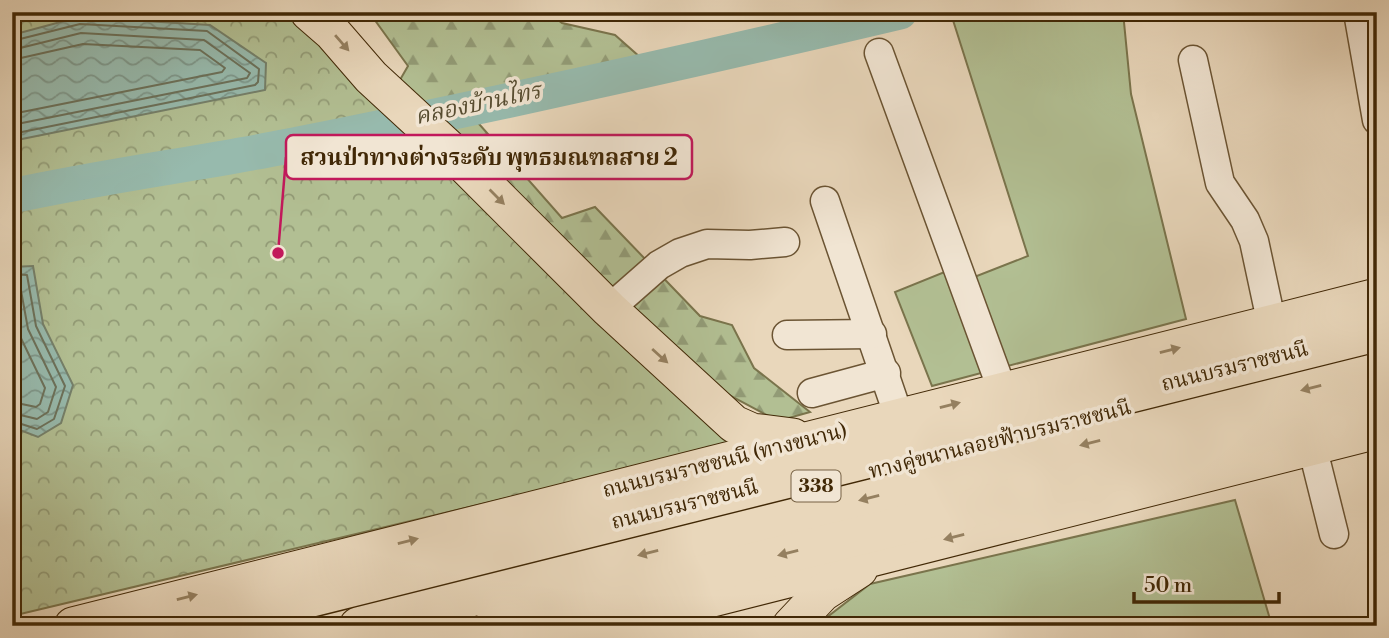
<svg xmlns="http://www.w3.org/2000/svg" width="1389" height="638" viewBox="0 0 1389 638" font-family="'Libre Bodoni','Noto Serif Thai',serif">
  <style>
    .green { fill: #b2bf93; stroke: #7a744c; stroke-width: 2 }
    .forest { fill: url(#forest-firs); stroke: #7a744c; stroke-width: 2 }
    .park { fill: url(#park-crowns); stroke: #7a744c; stroke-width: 2 }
    .water { fill: url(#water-waves); stroke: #75806a; stroke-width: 2 }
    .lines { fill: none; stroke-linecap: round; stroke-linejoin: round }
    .shore { stroke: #6c715a; stroke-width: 2 }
    .river { stroke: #97baad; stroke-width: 35 }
    .minor-casing { stroke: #6b5433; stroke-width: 31 }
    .major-casing { stroke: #412806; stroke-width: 39 }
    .highway-casing { stroke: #412806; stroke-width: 41 }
    .minor { stroke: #f1e5d3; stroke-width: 28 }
    .major { stroke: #e9d7bb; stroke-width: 37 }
    .highway { stroke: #e9d7bb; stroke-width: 38 }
    .oneway { fill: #958060 }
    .labels { text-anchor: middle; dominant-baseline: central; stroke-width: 7; stroke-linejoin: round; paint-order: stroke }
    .shield { fill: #f1e5d3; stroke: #766144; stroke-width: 2 }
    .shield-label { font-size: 19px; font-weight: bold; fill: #412806 }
    .street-label { font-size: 21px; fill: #412806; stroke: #f1e5d3 }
    .water-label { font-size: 23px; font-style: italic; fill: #564c30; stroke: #f1e5d3 }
    .leader { fill: none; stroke: #c2185b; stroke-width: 2.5 }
    .callout-dot { fill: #c2185b; stroke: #f1e5d3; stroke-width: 2.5 }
    .callout { fill: #f1e5d3; stroke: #c2185b; stroke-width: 2.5 }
    .callout-label { font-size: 23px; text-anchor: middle; font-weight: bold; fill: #412806 }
  </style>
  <defs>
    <pattern id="forest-firs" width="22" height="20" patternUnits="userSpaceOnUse" patternTransform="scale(1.75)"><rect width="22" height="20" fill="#b2bf93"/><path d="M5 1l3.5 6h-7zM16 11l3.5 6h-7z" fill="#929b76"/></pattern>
    <pattern id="park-crowns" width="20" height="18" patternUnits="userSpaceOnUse" patternTransform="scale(1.75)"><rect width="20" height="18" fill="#b2bf93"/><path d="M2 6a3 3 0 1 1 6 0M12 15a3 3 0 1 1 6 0" fill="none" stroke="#929b76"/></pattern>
    <pattern id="water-waves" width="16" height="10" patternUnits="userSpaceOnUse" patternTransform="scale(1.75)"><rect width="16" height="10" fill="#97baad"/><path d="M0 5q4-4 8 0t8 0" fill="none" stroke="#7d978b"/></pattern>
  </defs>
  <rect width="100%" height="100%" fill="#e9d7bb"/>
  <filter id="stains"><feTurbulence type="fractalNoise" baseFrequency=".00286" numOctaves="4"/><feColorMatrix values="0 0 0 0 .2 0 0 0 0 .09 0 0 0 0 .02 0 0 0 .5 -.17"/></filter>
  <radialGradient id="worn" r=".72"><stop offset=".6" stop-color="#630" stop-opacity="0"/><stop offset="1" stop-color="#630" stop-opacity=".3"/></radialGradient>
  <g class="green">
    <path d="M975 12H1123L1131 94 1186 319 932 386 895 292 947 271 954 285 1028 256 952 17Z"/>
    <path d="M1235 500 1272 626H820L826 618 870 584Z"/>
  </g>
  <g class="forest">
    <path d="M369 12H548L562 23 615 35 641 58 421 107 397 85 408 66Z"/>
    <path d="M472 116 562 218 595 207 700 316 732 325 754 368 810 412 778 421 712 386 449 134Z"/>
  </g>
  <path class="park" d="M12 12H286L329 43 738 443 12 616Z"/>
  <g class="water">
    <path d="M79 17 210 25 266 63 265 90 12 141V35Z"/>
    <path d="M33 266 43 324 73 385 61 423 38 437 12 427V267Z"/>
  </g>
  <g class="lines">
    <g class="shore">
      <path d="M12 41 80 24 207 31 259 69 258 82 255 85 12 134"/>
      <path d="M12 50 81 33 204 40 250 73 247 78 12 125"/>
      <path d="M12 60 83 44 200 50 225 68 222 72 12 114"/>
      <path d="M12 274 27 275 36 326 65 386 54 419 37 429 12 421"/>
      <path d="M12 282 20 285 28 329 56 387 48 412 37 419 12 413"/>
      <path d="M12 301 18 332 45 388 40 404 36 407 12 402"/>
    </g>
    <path class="river" d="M12 196C104 176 197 164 289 146 493 105 697 60 900 12"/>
    <g class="minor-casing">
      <g id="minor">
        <path d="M1358 12 1377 120"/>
        <path d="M879 53 1003 392"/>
        <path d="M1193 60 1220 183 1245 220 1254 241 1272 325"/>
        <path d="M825 201 899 417"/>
        <path d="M609 309 659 265 680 253 707 244 750 245 785 242"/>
        <path d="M787 335 872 334"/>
        <path d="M812 393 886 373"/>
        <path d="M1312 446 1334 534"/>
      </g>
    </g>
    <g class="major-casing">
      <g id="major">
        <path d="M309 12 332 32 371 77 449 149 609 309 734 424 752 432 793 437"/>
        <path d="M73 626 1377 297"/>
        <path d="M358 626 1377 372"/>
        <path d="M602 626 1377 430"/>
        <path d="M791 626 822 593 859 569"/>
      </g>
    </g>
    <g class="highway-casing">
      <g id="highway">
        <path d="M197 626 1377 332"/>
        <path d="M493 626 1001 501 1377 404"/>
      </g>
    </g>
    <use href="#minor" class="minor"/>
    <use href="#major" class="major"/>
    <use href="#highway" class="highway"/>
  </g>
  <defs><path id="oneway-solid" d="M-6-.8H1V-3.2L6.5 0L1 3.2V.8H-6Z" transform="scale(1.75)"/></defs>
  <g class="oneway">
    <use href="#oneway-solid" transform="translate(342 43) rotate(49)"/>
    <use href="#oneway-solid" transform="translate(497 197) rotate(45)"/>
    <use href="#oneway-solid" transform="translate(1170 350) rotate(-14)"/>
    <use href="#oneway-solid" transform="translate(660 356) rotate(42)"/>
    <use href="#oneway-solid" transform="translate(1311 388) rotate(166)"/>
    <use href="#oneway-solid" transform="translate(950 405) rotate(-14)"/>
    <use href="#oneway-solid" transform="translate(1090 443) rotate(166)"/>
    <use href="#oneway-solid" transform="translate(869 498) rotate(166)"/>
    <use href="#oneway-solid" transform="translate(954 537) rotate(166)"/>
    <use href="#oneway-solid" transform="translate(408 541) rotate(-14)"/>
    <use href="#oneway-solid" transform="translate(648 553) rotate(166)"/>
    <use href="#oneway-solid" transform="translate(788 553) rotate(166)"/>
    <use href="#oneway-solid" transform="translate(187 597) rotate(-14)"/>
  </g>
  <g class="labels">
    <rect class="shield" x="791.5" y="470.5" width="49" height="31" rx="5"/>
    <g class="shield-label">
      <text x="816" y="486">338</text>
    </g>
    <g class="street-label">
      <text transform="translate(1235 367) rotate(-14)">ถนนบรมราชชนนี</text>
      <text transform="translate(1000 440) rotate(-14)">ทางคู่ขนานลอยฟ้าบรมราชชนนี</text>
      <text transform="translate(725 461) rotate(-14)">ถนนบรมราชชนนี (ทางขนาน)</text>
      <text transform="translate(685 505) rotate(-14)">ถนนบรมราชชนนี</text>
    </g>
    <g class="water-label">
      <text transform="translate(478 104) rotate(-12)">คลองบ้านไทร</text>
    </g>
  </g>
  <path class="leader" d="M278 253L286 157"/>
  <circle class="callout-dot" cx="278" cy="253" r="7"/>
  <rect class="callout" x="286" y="135" width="406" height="44" rx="7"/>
  <g class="callout-label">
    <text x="489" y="165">สวนป่าทางต่างระดับ พุทธมณฑลสาย 2</text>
  </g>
  <rect width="1389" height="638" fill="none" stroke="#e9d7bb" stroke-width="42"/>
  <rect x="14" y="14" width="1361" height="610" fill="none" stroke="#412806" stroke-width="3.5"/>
  <rect x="21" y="21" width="1347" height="596" fill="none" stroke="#412806" stroke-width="2"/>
  <path d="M1134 592v10h145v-10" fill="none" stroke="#412806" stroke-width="3.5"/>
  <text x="1144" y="592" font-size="21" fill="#412806" stroke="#f1e5d3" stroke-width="5" paint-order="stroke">50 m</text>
  <rect width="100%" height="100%" filter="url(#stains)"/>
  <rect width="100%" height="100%" fill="url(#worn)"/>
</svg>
